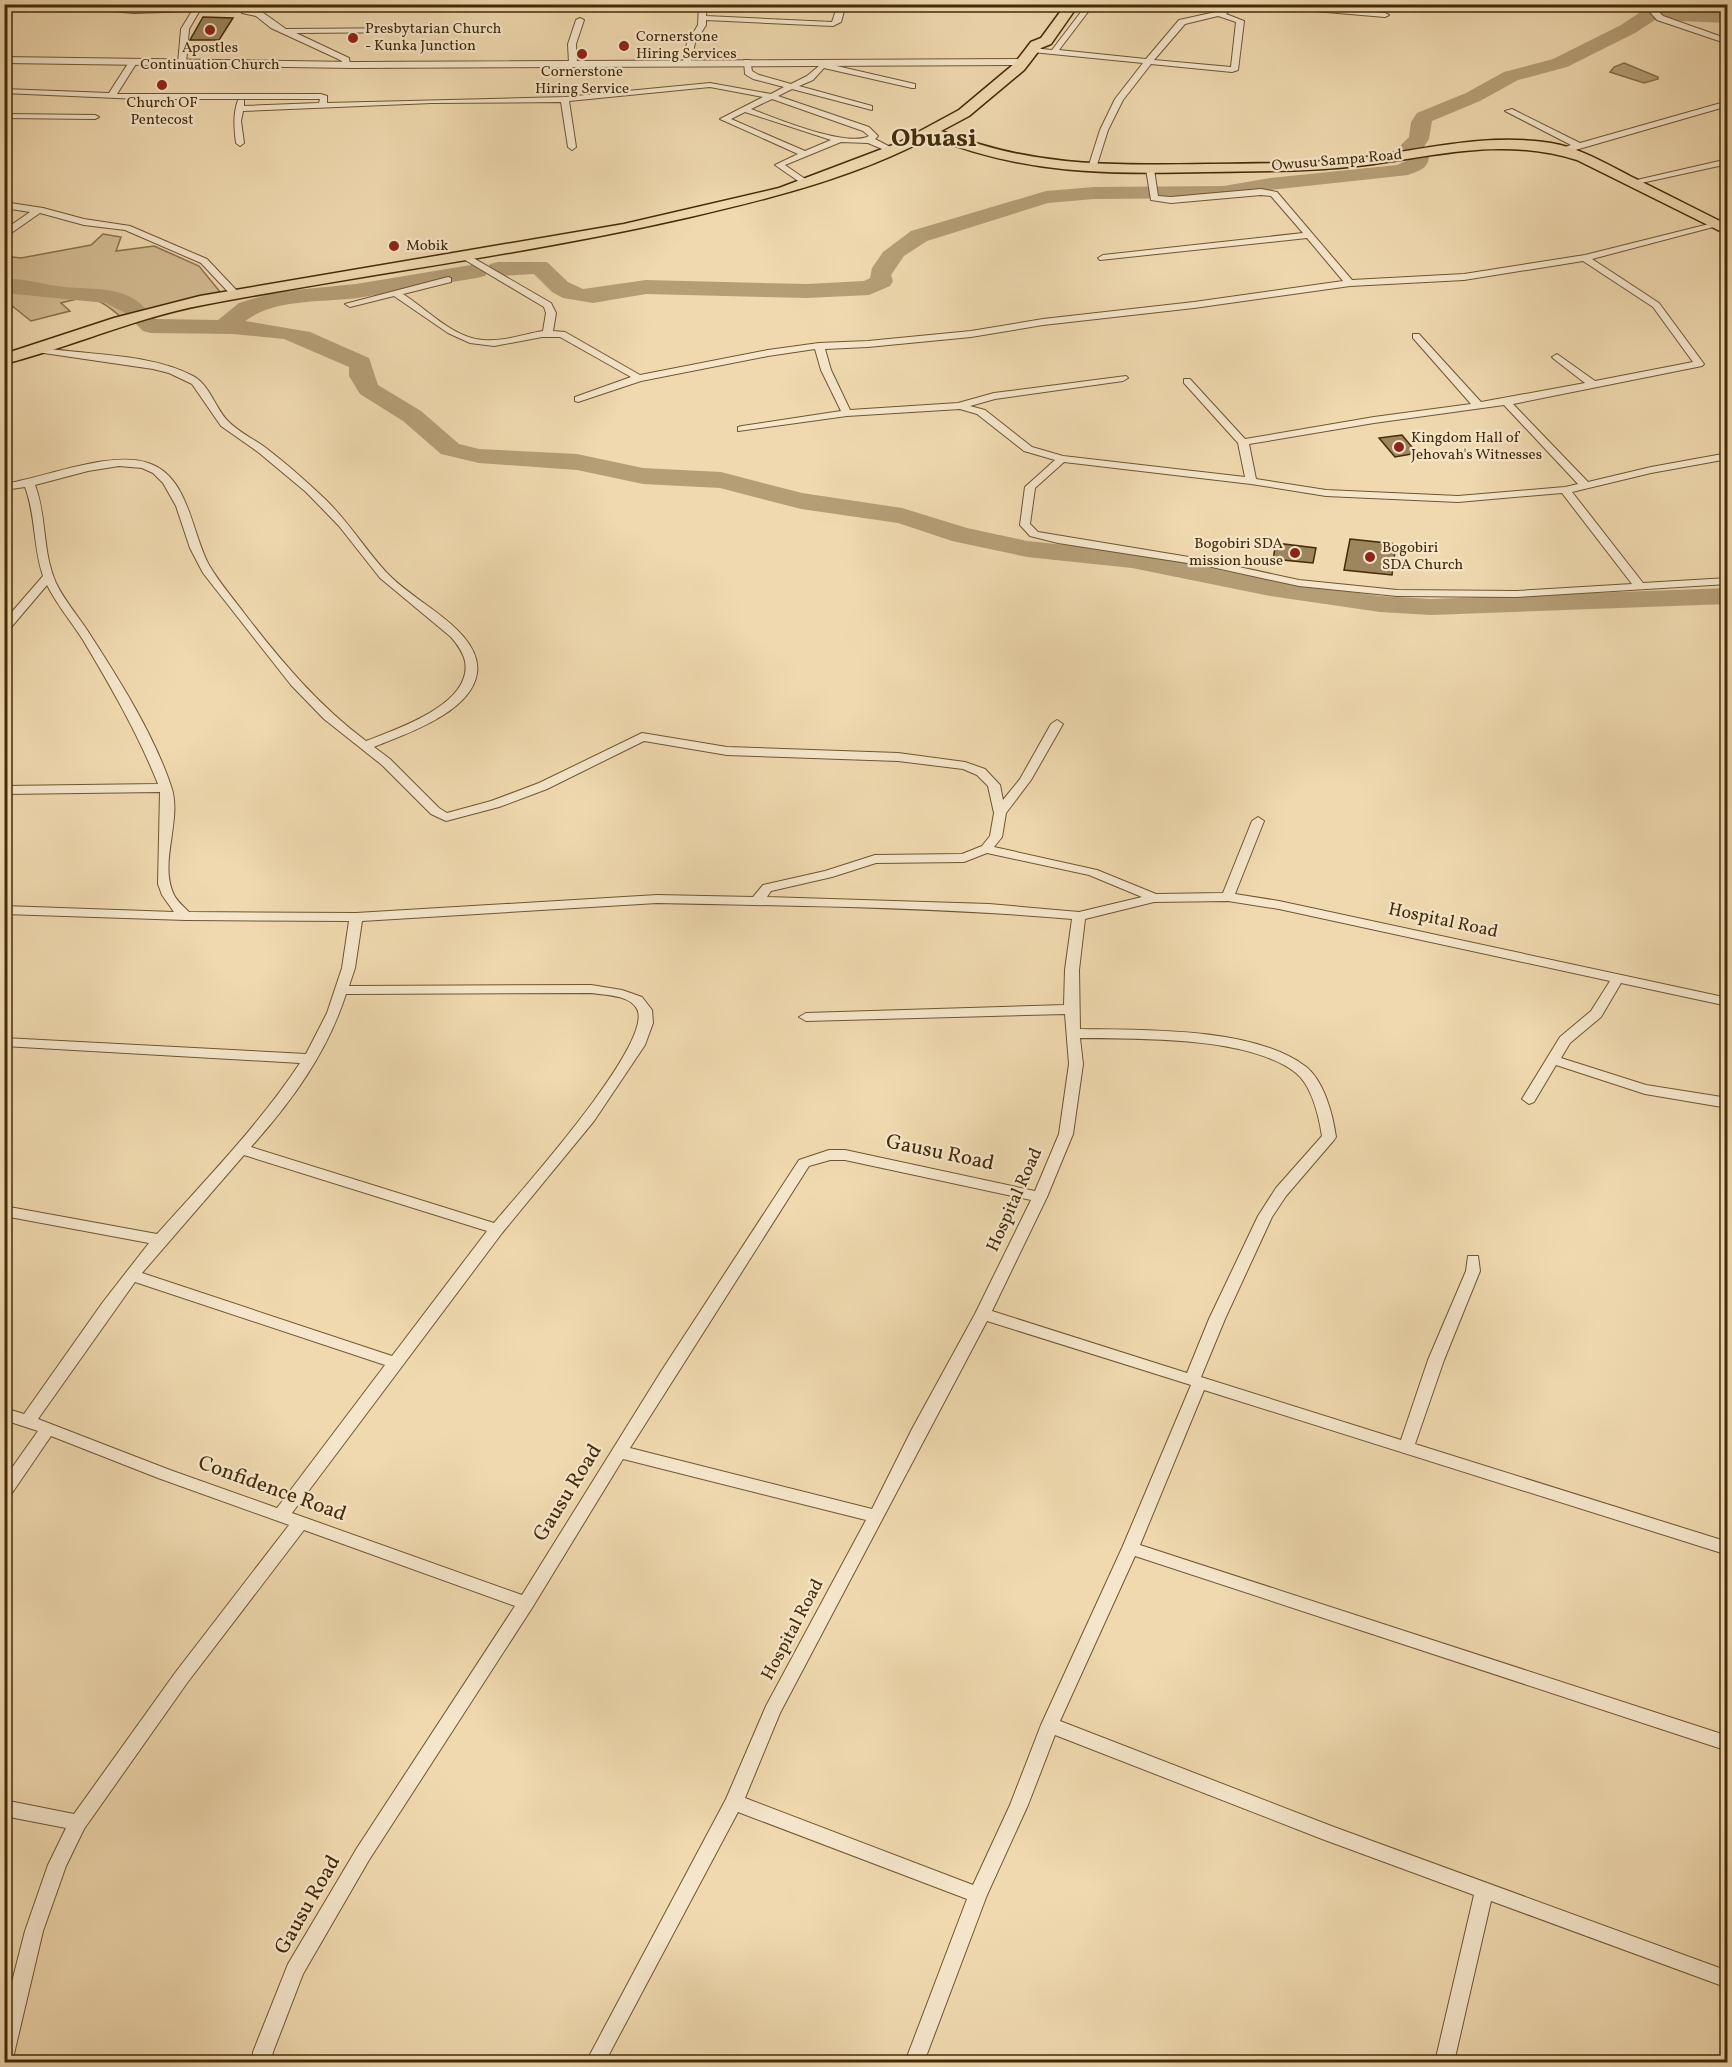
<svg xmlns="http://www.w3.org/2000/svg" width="1732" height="2067" viewBox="0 0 1732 2067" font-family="Vollkorn,serif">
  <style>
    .green { fill: #d3bb92; stroke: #8b734c; stroke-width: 1.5 }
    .water { fill: #b59e76; stroke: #87704a; stroke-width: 1.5 }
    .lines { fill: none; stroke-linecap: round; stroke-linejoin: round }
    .river { fill: #b59e76; fill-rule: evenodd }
    .building { fill: #9d855e; stroke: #432b07; stroke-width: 1.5 }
    .minor-casing { stroke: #6e5631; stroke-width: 2 }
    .tertiary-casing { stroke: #6e5631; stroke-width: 2 }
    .primary-casing { stroke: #432b07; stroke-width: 3 }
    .minor { fill: #f5e6cb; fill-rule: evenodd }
    .tertiary { fill: #f5e6cb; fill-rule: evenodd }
    .primary { fill: #f0d9af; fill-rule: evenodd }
    .poi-dot { fill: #8f2418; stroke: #f5e6cb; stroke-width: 2 }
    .labels { text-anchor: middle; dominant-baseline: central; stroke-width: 4.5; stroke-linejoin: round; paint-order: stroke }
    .far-poi-label { font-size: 15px; fill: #432b07; stroke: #f5e6cb; text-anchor: start }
    .far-street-label { font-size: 15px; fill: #432b07; stroke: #f5e6cb }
    .street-label { font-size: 18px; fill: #432b07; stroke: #f5e6cb }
    .near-street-label { font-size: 21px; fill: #432b07; stroke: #f5e6cb }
    .far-town-label { font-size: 26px; font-weight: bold; fill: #432b07; stroke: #f5e6cb }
  </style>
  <rect width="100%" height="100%" fill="#f0d9af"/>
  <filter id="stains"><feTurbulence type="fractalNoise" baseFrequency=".00333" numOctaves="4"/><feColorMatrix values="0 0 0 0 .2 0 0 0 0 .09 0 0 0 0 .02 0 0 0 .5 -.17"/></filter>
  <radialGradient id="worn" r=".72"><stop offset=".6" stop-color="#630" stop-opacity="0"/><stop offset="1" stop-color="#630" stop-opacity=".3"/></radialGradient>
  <path class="green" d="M103 234 121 237 116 251 154 246 199 266 221 293 120 316C96 297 91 294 61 303L70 311 31 321 11 305 5 307 4 256 21 258 91 245Z"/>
  <path class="water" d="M1624 63 1658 77V79L1644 83 1610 72 1614 67Z"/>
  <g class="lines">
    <path class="river" d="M1659 9 1728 11V23L1655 20 1635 33 1567 67 1518 80 1480 101 1432 121 1429 139 1421 151 1429 157C1428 169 1418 171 1408 175L1270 190 1224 198 1094 199 1048 203 927 241 904 256 891 275 893 281 890 286 869 295 807 298 646 294 593 303 563 298 552 292 534 274 498 276 488 271 485 276 477 278C437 284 397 292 357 298 320 303 276 298 245 321L310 332 369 358 378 385 421 411 459 444 479 449 577 454 643 468 721 472 802 493 902 508 967 528 1027 541 1132 552 1270 580 1380 596 1431 599 1728 588V604L1431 615 1380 612 1270 596 1132 568 1027 557 952 541 898 523 801 509 720 488 643 484 577 470 479 463 441 454 403 421 360 394 349 376V367L284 339 233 334 151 333 143 331 134 322 137 319 106 303 4 293V279H11C27 279 42 284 57 286 87 291 128 283 148 312L146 315 157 319 218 320 239 303 275 292 356 284 477 264 487 269 490 264 498 262H547L568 282 583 289 646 280 807 284 864 281 870 278 872 268 883 252 911 231 1046 191 1094 187 1224 186 1270 178 1397 165 1408 160 1410 155 1405 153 1401 145 1409 137 1411 122 1417 113 1466 93 1504 72 1553 59 1621 25 1642 11Z"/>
  </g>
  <g class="building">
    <path d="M203 17 233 18 219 40H190Z"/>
    <path d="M1402 435 1417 453 1395 457 1379 438Z"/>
    <path d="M1350 539 1396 544 1392 575 1344 570Z"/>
    <path d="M1276 543 1316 548 1313 563 1273 559Z"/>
  </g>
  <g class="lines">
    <g class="minor-casing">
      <g id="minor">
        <path d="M33 4H75L134 9 196 4H298L200 10 189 29 186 64 182 66 178 64 181 29 192 11 134 13Z"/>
        <path d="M699 4H707L706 16 832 22 838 4H846L841 22 833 26 706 20V25L695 43 691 62 687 64 683 62 687 43 698 25Z"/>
        <path d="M1087 4H1094L1059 50 1146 59 1179 20 1220 11 1227 4H1288L1385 13 1389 15 1385 17 1279 8 1233 7 1226 14 1244 21 1238 70 1232 72 1151 64 1123 100 1108 130 1096 168 1092 171 1088 168 1100 130 1115 99 1143 63 1032 52 1028 50 1032 48 1052 50ZM1218 16 1236 22 1231 67 1154 60 1185 24Z"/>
        <path d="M1643 4H1651L1663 16 1728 39V44L1657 20Z"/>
        <path d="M245 9 262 12 286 29 418 28 422 30 418 32 296 33 349 58 350 65 346 67 342 65V61L336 58 271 28 256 16 242 13V9Z"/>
        <path d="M580 18 584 20 576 44 577 63 573 65 569 63 568 44 576 20Z"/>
        <path d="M744 60H750L752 71 759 75 791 84 807 76 826 60 830 62 828 64 915 84V88H912L824 68 813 80 799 86 872 106V110L792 89 778 96 869 127 878 136 875 139 896 150 889 152 868 143 841 142 785 165 811 183 804 185 775 165 798 154 720 119 763 97 710 87 569 101 576 147 572 150 568 147 561 102 432 103 243 111 241 121 244 143 240 146 236 143C234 127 233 114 238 100H244V106L319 103 320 99H139L4 93V89L109 93 129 62H132L136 64 117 94H321L327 96V103L565 97 710 83 771 94 784 87 753 79 745 74ZM772 99 863 131 869 136C847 148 775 118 751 109ZM745 112 831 140 805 151 731 119Z"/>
        <path d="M1728 101V106L1565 153 1562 152V148L1571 145 1505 111 1512 109 1580 143Z"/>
        <path d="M4 114 95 115 99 117 95 119 4 118Z"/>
        <path d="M1728 159V164L1632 185 1628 182Z"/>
        <path d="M1150 166 1154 169 1158 196 1171 197 1261 189 1277 192 1352 280 1464 274 1585 255 1717 222V226L1592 259 1659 303 1704 364 1702 366 1513 404 1588 482 1651 467 1728 453V459L1651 473 1572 492 1643 583 1728 578V584L1516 597 1397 596 1299 586 1207 566 1058 543 1030 536 1020 525 1025 487 1055 460 1024 451 977 414 960 409 847 416 738 431V427L742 426 841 411 821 370 815 349 768 356 641 381 578 402 575 401V397L631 377 560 337H542L494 346 470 343 448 333 394 296 350 307 345 304 448 277 451 278V282L403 294C427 309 453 338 483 340 503 342 524 334 543 331L546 313 544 307 460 257 458 255 463 252 551 303 556 313 553 331 565 332 640 375 768 350 819 343 868 341 971 331 1043 319 1194 302 1343 281 1307 238 1100 260 1098 258 1103 255 1303 233 1271 196 1261 195 1171 203 1151 200 1146 169ZM1583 261 1653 307 1693 362 1595 381 1557 354 1552 357 1554 359 1585 383 1481 402 1419 334H1413V338L1471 404 1374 417 1245 439 1190 379H1184V383L1238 443 1245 477 1063 456 1032 447 985 410 970 406 995 399 1123 381 1128 378 1126 376 994 393 958 403 850 410 831 370 825 349 868 347 971 337 1043 325 1194 308 1350 286 1464 280ZM1504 405 1578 484 1565 487 1458 496 1326 490 1256 479 1249 444 1374 423ZM1064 462 1251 484 1326 496 1458 502 1562 493 1632 584 1516 591 1397 590 1299 580 1207 560 1038 532 1030 524 1035 488Z"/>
        <path d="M4 202 43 208 84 219 130 226 207 259 240 294 232 296 201 263 125 230 84 225 40 213 4 238V230L30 212 4 208Z"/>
        <path d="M33 346C83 356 149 352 193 376 211 386 215 409 229 422 240 433 254 439 266 448 287 464 306 481 325 499 348 521 364 548 386 572 399 586 416 597 432 609 451 623 481 646 477 673 471 713 405 734 374 747L390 759 439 808 447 813 491 801 539 783 642 733 727 747 898 753 965 762 985 769 1000 785 1003 800 1020 779 1051 724 1057 720 1063 724 1031 780 1006 813 1002 837 994 847 1097 870 1156 894 1223 893 1252 821 1258 817 1264 821 1235 894 1279 901 1728 998V1006L1621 983 1601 1017 1570 1043 1561 1058 1646 1085 1728 1098V1108L1645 1094 1556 1065 1534 1102 1529 1104 1522 1099 1560 1037 1591 1011 1610 981 1279 909 1228 901 1154 902 1085 919 1079 970 1080 1029C1143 1030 1253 1027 1305 1066 1324 1080 1333 1115 1336 1137L1334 1140 1286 1196 1272 1217 1225 1319 1201 1377 1401 1440 1428 1360 1466 1271 1468 1256H1478L1480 1271 1444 1360 1415 1444 1728 1542V1555L1204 1390 1140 1545 1728 1736V1751L1135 1556 1060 1721 1334 1827 1728 1971V1988L1491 1901 1454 2062H1435L1474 1895 1322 1839 1055 1735 1028 1805 987 1895 924 2062H905L967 1899 738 1812 605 2062H586L726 1799 766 1706 866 1520 623 1459 532 1608 369 1860 303 1974 273 2052 271 2062H253V2052L288 1964 357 1848 515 1606 304 1530 187 1683 84 1829 66 1866 43 1931 14 2054 11 2060 4 2062V2013L25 1931 48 1865 66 1828 4 1816V1800L74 1814 175 1673 289 1525 158 1478 51 1436 10 1496 4 1498V1479L38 1431 4 1420V1408L24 1414 103 1302 149 1243 4 1216V1206L157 1234C206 1179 259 1125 300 1063L4 1046V1038L306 1054 327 1013 342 968 349 921 186 920 4 914V906L174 912 162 895 158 884 160 792 4 794V786L158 784C138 734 111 687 83 640 71 621 57 605 47 585L8 631 4 632V621L43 576C33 547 36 516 25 487L4 490V484C44 478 111 450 148 463 189 476 191 532 209 565 219 582 232 597 244 613 280 660 318 705 366 741 397 729 473 704 465 661 463 652 457 644 451 637L380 578 339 526 306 492 258 452 221 426 192 384 169 373 153 369 30 351 28 349ZM119 466 142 468 153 473 163 483 176 506 190 548 203 573 291 685 324 719 382 765 431 814 446 821 499 807 547 789 644 741 727 755 898 761 963 769 977 775 988 786 994 813 990 836 982 846 962 854 875 855 825 871 763 885 753 897 657 895 356 913 189 912C184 907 177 901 174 895 158 862 183 820 171 786 154 735 120 681 91 636 80 618 65 602 56 583 42 552 47 516 35 485L88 471ZM987 853 1089 875 1142 897 1079 912 989 904 767 897 771 891 832 877 876 863 964 862ZM657 903C796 906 934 907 1072 919L1065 970 1064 1005 806 1013 799 1017 806 1021 1065 1014 1069 1064 1059 1134 1035 1191 845 1150H829L799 1160 662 1370 522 1595 292 1513 502 1233 594 1121 645 1045 653 1023 652 1010 642 997 622 990 591 985 349 986 355 968 362 921ZM591 993C605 995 630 995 637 1009 655 1042 519 1193 494 1223L251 1147C292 1101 327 1053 346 994ZM1080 1038C1139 1039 1249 1036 1296 1073 1312 1086 1319 1117 1322 1136L1276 1188 1258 1216 1209 1319 1187 1373 992 1311 1047 1197 1073 1134 1083 1064ZM244 1155 487 1231 392 1356 142 1273ZM830 1160H845L1031 1200 975 1314 912 1429 872 1509 630 1448 809 1166ZM135 1282 385 1365 277 1508 170 1470 38 1419ZM987 1321 1191 1385 1122 1548 1041 1725 1010 1805 973 1885 745 1798 780 1713Z"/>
      </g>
    </g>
    <g class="tertiary-casing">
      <path id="tertiary" d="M4 57 354 62 1023 59 1028 62 1023 65 354 68 4 63Z"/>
    </g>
    <g class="primary-casing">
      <path id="primary" d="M1066 4H1079L1051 44 1041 48 1024 70 969 116 941 131C1035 168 1110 165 1208 164 1255 163 1302 164 1349 159 1417 152 1482 132 1551 143 1580 148 1605 163 1630 176 1663 192 1695 209 1728 225V235L1577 160C1497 135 1428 159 1348 167 1301 172 1254 171 1207 172 1105 174 1028 175 931 137 856 177 772 198 690 217 529 254 365 274 203 305 135 318 71 347 4 364V354L114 318 200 296 624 224 779 188 898 143 959 110 1014 64 1031 42 1041 38Z"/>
    </g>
    <use href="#minor" class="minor"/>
    <use href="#tertiary" class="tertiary"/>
    <use href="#primary" class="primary"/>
  </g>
  <g class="poi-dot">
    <circle cx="210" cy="30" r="6"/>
    <circle cx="353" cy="38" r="6"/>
    <circle cx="624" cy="46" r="6"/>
    <circle cx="582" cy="54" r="6"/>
    <circle cx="162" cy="85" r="6"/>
    <circle cx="394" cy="246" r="6"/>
    <circle cx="1399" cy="447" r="6"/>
    <circle cx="1295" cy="553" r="6"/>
    <circle cx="1370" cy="557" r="6"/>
  </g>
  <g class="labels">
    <g class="far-poi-label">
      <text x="365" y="29">Presbytarian Church<tspan x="365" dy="17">- Kunka Junction</tspan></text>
      <text x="636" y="37">Cornerstone<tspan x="636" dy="17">Hiring Services</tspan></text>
      <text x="210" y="48" text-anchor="middle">Apostles<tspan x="210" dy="17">Continuation Church</tspan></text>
      <text x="582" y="72" text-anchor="middle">Cornerstone<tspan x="582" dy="17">Hiring Service</tspan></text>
      <text x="162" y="103" text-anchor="middle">Church OF<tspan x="162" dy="17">Pentecost</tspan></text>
      <text x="406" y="246">Mobik</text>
      <text x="1411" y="438">Kingdom Hall of<tspan x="1411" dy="17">Jehovah's Witnesses</tspan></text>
      <text x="1283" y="544" text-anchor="end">Bogobiri SDA<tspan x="1283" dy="17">mission house</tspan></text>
      <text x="1382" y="548">Bogobiri<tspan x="1382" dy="17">SDA Church</tspan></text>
    </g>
    <g class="far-street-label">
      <text transform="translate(1337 161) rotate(-5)">Owusu Sampa Road</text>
    </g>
    <g class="street-label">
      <text transform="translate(1443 921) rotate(12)">Hospital Road</text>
      <text transform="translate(1015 1200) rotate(-66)">Hospital Road</text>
      <text transform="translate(793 1630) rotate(-62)">Hospital Road</text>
    </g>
    <g class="near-street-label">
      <text transform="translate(940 1153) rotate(12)">Gausu Road</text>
      <text transform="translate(272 1489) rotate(20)">Confidence Road</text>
      <text transform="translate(568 1493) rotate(-58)">Gausu Road</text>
      <text transform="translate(308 1905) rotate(-60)">Gausu Road</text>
    </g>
    <g class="far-town-label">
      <text x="934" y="139">Obuasi</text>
    </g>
  </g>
  <rect width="1732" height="2067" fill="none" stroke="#f0d9af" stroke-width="24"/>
  <rect x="6" y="6" width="1720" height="2055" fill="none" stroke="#432b07" stroke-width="3"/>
  <rect x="12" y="12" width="1708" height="2043" fill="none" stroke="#432b07" stroke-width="1.5"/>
  <rect width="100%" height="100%" filter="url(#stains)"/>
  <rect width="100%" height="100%" fill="url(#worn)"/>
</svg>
